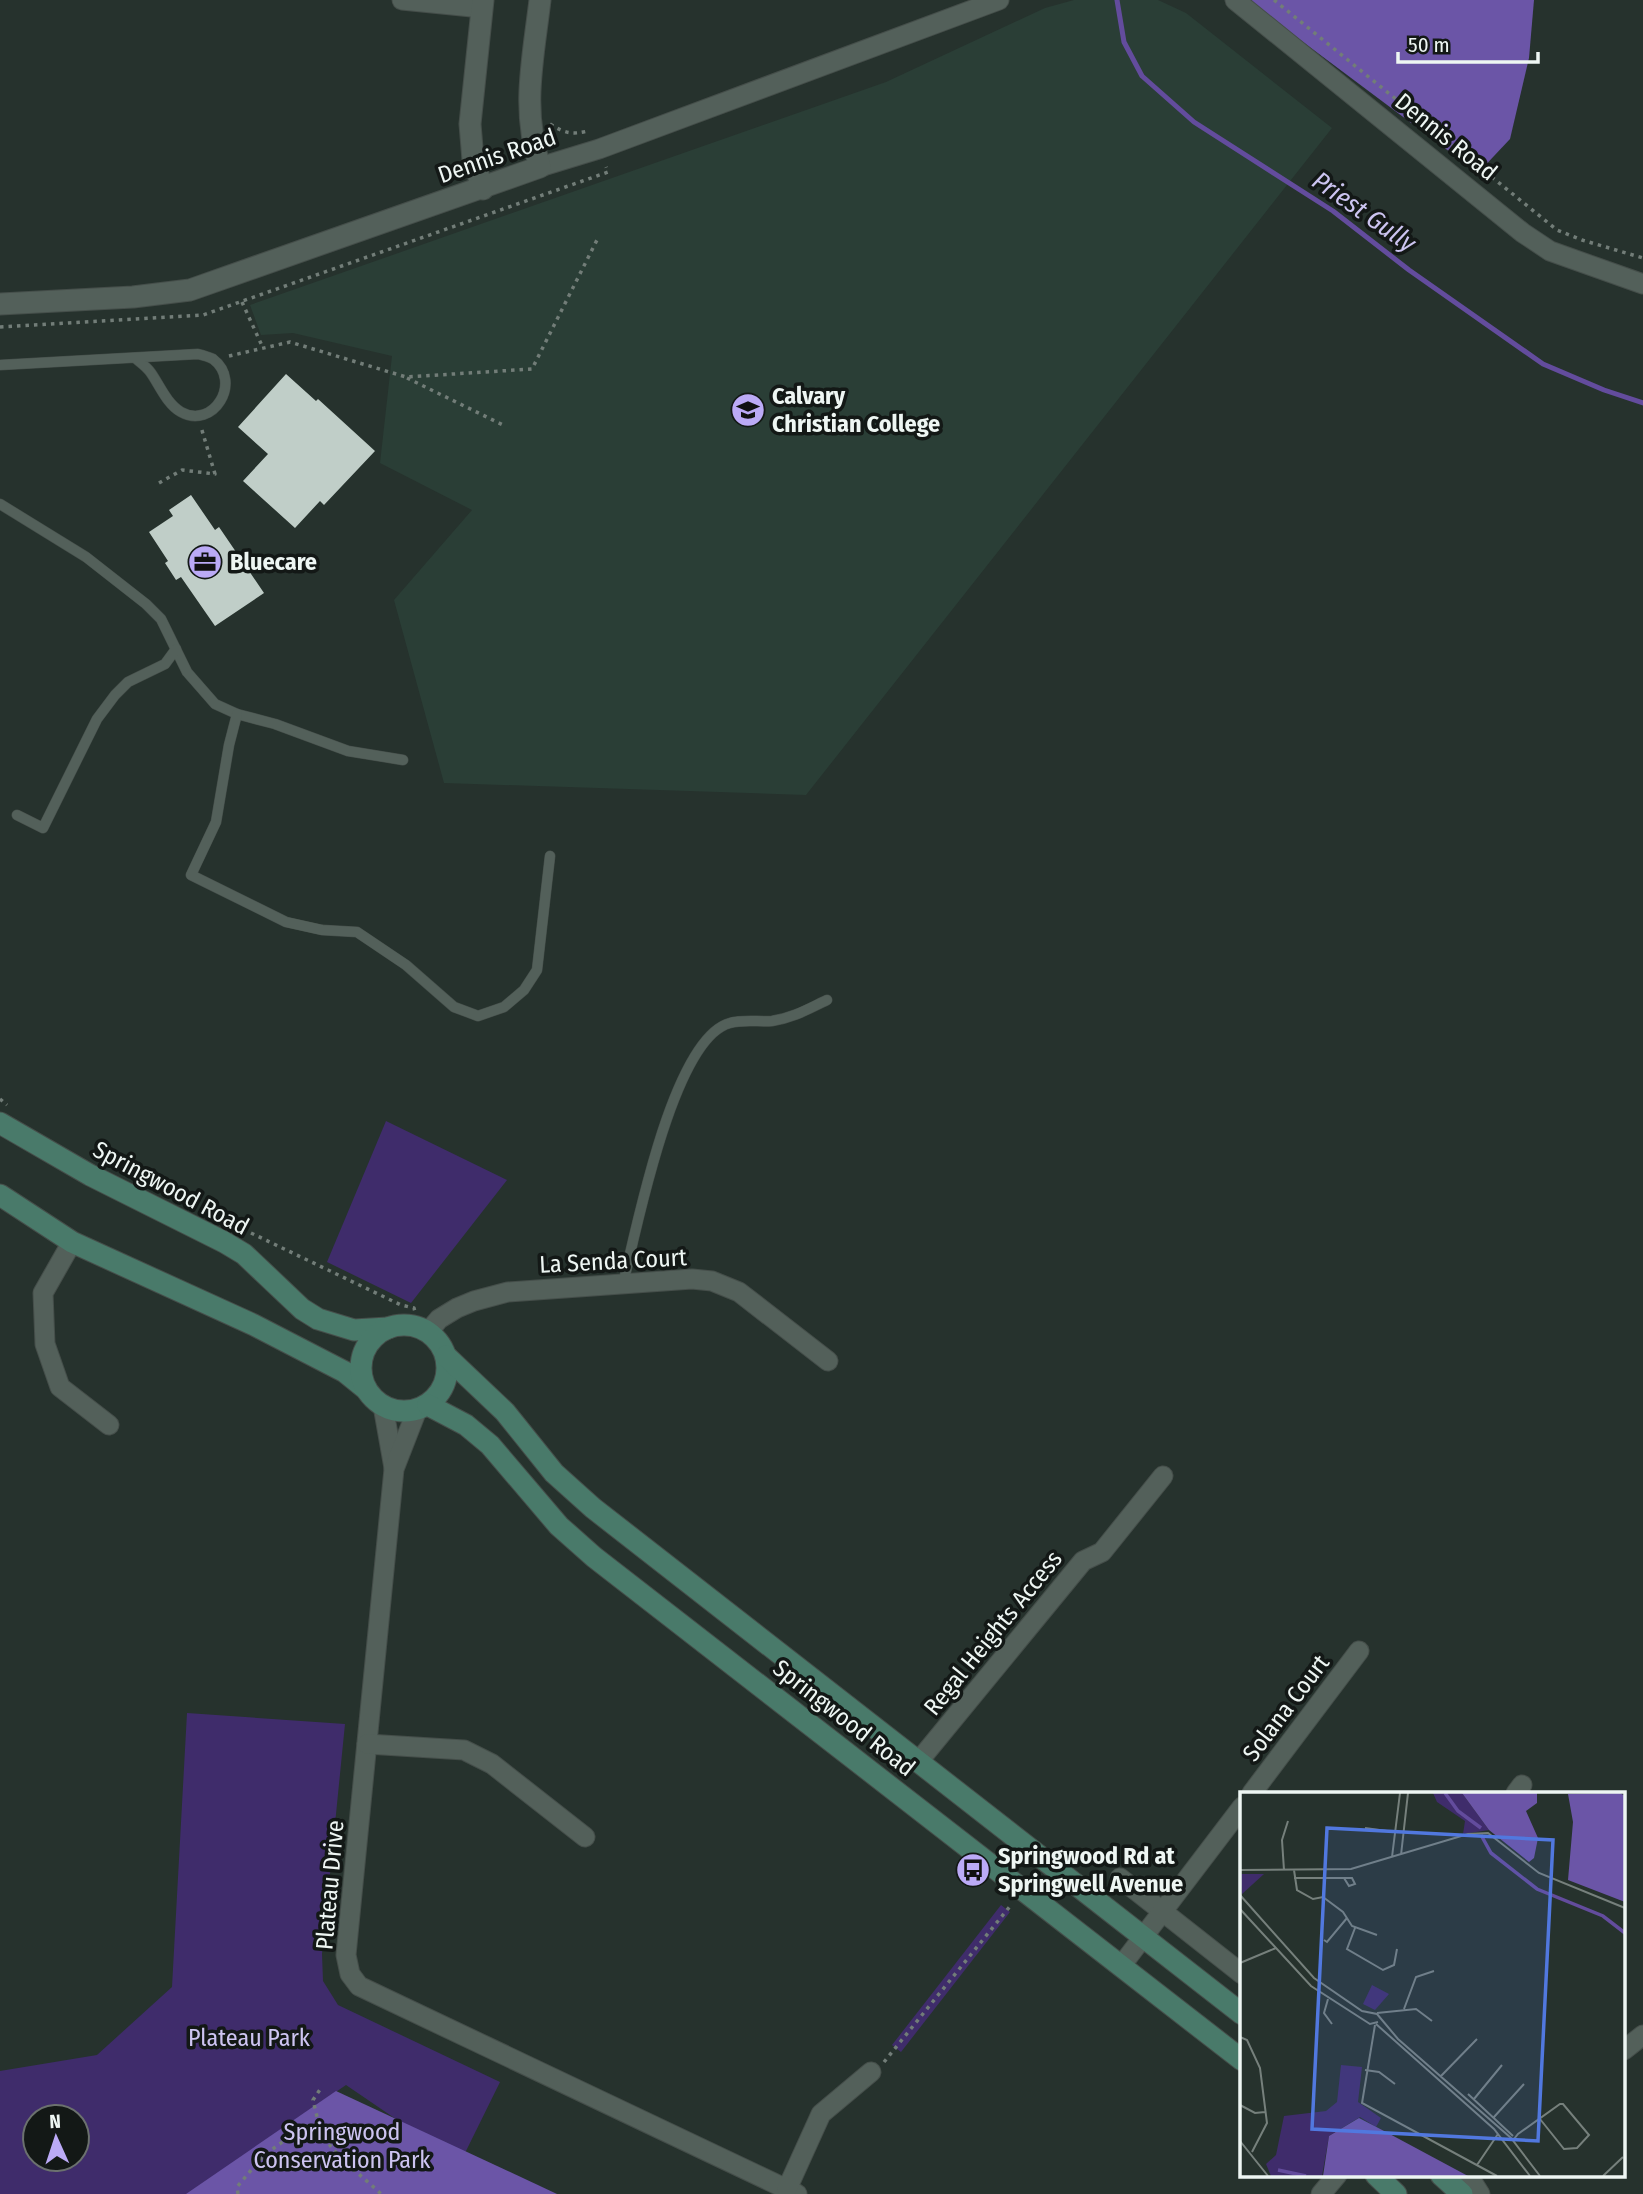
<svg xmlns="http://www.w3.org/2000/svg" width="1643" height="2194" viewBox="0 0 1643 2194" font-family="'Fira Sans Condensed',sans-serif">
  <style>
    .built { fill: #2a3e36 }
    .green { fill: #3f2c6b; fill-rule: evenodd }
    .forest { fill: #6b55a7 }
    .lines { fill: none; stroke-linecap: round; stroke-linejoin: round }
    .stream { stroke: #634c9d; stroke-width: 5 }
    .building { fill: #c0cec8 }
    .service-casing { stroke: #454e4a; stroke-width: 11 }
    .minor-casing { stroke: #454e4a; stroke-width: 21 }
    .tertiary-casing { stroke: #454e4a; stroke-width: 23 }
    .secondary-casing { stroke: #454e4a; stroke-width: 23 }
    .path { stroke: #727d78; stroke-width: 3.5; stroke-dasharray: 3.5 5; stroke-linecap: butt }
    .service { stroke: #53605a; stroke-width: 10 }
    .minor { stroke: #53605a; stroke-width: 19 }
    .tertiary { stroke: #53605a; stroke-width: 21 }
    .secondary { stroke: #497a6a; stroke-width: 21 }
    .labels { text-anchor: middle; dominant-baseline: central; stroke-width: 7; stroke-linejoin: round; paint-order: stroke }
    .street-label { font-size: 24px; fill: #eef6f3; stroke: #131816 }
    .poi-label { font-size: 24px; font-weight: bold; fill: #eef6f3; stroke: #131816; text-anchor: start }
    .park-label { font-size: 24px; fill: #cdc4f1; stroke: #131816 }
    .water-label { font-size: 26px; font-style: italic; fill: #ccc4f0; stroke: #131816 }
    .inset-river { fill: none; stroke: #634c9d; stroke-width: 3.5 }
    .inset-road { fill: none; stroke: #76807c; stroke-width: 2 }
    .view { fill: #5178df; fill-opacity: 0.15; stroke: #5178df; stroke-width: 3.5 }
    .inset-edge { fill: none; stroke: #eef6f3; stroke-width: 3.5 }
  </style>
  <rect width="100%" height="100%" fill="#26322d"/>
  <path class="built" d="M1074 0H1158L1186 13 1332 128 806 795 444 783 394 600 472 510 380 463 392 356 293 333 261 335 250 305 886 82 1045 8Z"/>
  <g class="green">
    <path d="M386 1121 507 1180 411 1303 327 1262Z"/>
    <path d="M187 1713 345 1724 322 1954 323 1981 338 2005 500 2082 466 2151 456 2160 346 2085 188 2194H0V2071L97 2055 172 1987ZM35 2117H77V2159H35Z"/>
    <path d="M1001 1905 1010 1912 901 2052 892 2045Z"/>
  </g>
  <g class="forest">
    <path d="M1247 0H1534L1529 58 1510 139 1478 173Z"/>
    <path d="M336 2091 540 2186 557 2194H186Z"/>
  </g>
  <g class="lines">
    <path class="stream" d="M1117 0 1124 42 1142 76 1194 122 1333 211 1409 270 1543 364 1604 390 1643 403"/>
  </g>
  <g class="building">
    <path d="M286 374 316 401 318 399 375 451 324 505 320 501 295 528 243 481 268 454 238 427Z"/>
    <path d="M191 495 215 530 219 527 264 593 215 626 181 577 176 580 165 563 168 561 149 532 173 516 169 510Z"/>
  </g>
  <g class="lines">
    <g class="service-casing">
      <g id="service">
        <path d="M0 365 198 354C202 355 209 357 213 359 243 382 213 430 181 412 167 404 160 386 151 373 147 367 141 363 135 358"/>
        <path d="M0 504 86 557 146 604 161 619 187 672 215 704 237 714 275 724 348 751 403 760"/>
        <path d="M237 714 229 745 216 822 191 875 286 922 322 930 357 932 406 965 454 1007 478 1016 504 1007 524 990 537 970 550 856"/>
        <path d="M17 815 43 828 97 719 115 695 128 682 165 664 176 649"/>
        <path d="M623 1284C636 1231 673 1038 730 1023 743 1019 759 1022 772 1021 793 1018 808 1009 827 1000"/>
      </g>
    </g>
    <g class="minor-casing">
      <g id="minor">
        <path d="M402 0 482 8"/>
        <path d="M1235 0 1523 233 1550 251 1643 284"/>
        <path d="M540 167 599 149 999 0"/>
        <path d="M72 1242 43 1293 45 1344 60 1387 109 1425"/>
        <path d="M428 1332 439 1319 457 1308 474 1301 508 1292 692 1279 712 1281 739 1292 828 1361"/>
        <path d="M383 1406 394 1468"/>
        <path d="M417 1410 394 1469 346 1955 350 1974 359 1986 797 2194"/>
        <path d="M367 1744 464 1750 492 1764 585 1837"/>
        <path d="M918 1762 1083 1561 1102 1552 1163 1476"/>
        <path d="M1252 1793 1359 1651"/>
        <path d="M1516 1793 1522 1785"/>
        <path d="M1120 1878 1242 1974"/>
        <path d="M1121 1966 1242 1807"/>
        <path d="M1624 2050 1643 2035"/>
        <path d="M1468 2175 1480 2194"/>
        <path d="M787 2189 821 2114 871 2072"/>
        <path d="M1321 2194 1337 2175"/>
      </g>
    </g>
    <g class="tertiary-casing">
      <g id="tertiary">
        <path d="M483 189 473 160 470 124 483 0"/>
        <path d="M0 304 133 297 190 290 540 167C521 109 533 60 540 0"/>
      </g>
    </g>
    <g class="secondary-casing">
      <g id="secondary">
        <path d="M0 1123 90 1175 224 1242 244 1254 302 1309 318 1319 354 1330 388 1328"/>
        <path d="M0 1195 72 1242 254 1325 345 1372 366 1389"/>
        <circle cx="404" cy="1368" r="43"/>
        <path d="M446 1356 505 1412 554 1473 593 1508 1242 2014"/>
        <path d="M428 1405 466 1425 490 1445 559 1526 594 1557 1242 2060"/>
        <path d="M1376 2175 1396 2194"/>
        <path d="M1441 2175 1462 2194"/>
      </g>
    </g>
    <g class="path">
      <path d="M1274 0 1557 230 1582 240 1643 258"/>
      <path d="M550 124C564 133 572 135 588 131"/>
      <path d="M242 302 263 348"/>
      <path d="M0 327 203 315 608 172 606 167"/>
      <path d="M229 356 290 342 406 377 532 369 598 238"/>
      <path d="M407 378 503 425"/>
      <path d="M159 483 182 470 215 474 201 427"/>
      <path d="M0 1099 7 1105"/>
      <path d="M251 1233 401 1305 414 1308 415 1312"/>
      <path d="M884 2062 1011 1905"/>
      <path d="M319 2125 313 2100 321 2088"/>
      <path d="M238 2194 237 2187 263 2156 285 2140 298 2127 319 2125C326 2151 362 2175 381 2194"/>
    </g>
    <use href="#service" class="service"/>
    <use href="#minor" class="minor"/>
    <use href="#tertiary" class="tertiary"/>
    <use href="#secondary" class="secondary"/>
  </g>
  <defs>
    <g id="school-disc" transform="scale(1.75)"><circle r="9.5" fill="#bbaaf6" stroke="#131816"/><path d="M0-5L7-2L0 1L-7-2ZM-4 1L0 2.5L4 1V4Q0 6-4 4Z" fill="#111"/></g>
    <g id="office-disc" transform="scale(1.75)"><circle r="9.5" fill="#bbaaf6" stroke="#131816"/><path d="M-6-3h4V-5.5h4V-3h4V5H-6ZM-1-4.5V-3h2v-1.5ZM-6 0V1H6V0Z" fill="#111"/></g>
    <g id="bus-disc" transform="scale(1.75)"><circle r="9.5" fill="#bbaaf6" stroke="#131816"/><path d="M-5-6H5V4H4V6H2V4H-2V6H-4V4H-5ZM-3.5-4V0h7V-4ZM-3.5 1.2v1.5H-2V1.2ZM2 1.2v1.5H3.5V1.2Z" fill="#111"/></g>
  </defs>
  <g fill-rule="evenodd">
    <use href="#school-disc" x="748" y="410"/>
    <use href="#office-disc" x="205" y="562"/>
    <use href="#bus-disc" x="973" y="1870"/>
  </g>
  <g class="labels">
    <g class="street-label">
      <text transform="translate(1446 137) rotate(39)">Dennis Road</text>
      <text transform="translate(497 156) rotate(-19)">Dennis Road</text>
      <text transform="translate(171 1188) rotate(28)">Springwood Road</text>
      <text transform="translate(613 1261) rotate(-3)">La Senda Court</text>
      <text transform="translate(993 1633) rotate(-51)">Regal Heights Access</text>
      <text transform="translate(1286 1708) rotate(-53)">Solana Court</text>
      <text transform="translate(844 1718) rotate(38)">Springwood Road</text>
      <text transform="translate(330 1885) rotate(-85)">Plateau Drive</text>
    </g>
    <g class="poi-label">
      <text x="772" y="396">Calvary<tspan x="772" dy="28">Christian College</tspan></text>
      <text x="230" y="562">Bluecare</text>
      <text x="998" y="1856">Springwood Rd at<tspan x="998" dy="28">Springwell Avenue</tspan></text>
    </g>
    <g class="park-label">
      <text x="249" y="2038">Plateau Park</text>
      <text x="342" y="2132">Springwood<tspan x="342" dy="28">Conservation Park</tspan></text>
    </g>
    <g class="water-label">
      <text transform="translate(1364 212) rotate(35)">Priest Gully</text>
    </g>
  </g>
  <g transform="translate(1240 1792)">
    <rect width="385" height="385" fill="#26322d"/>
    <path d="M193 1H222L249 38 223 42 225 29 197 10ZM0 82H24L2 102ZM132 193 149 202 135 218 123 212ZM101 273 122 275 118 310 141 326 136 335 120 325 89 344 82 384H31L26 372 36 363 44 324 86 319 97 310Z" fill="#3f2c6b"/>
    <path d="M222 1H297V11L286 19 298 46 294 66 289 70 249 38ZM380 1 385 4V110L328 88 333 30 328 2ZM119 326 146 340 228 384H83L89 344Z" fill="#6b55a7"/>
    <path class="inset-river" d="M205 1 218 19 241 36M241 43 251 61 297 97 363 124 385 141M38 378 66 384"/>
    <path class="inset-road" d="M125 36 154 40M161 63 168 1M152 65 160 1M0 78 111 77 228 42 248 41 299 81 385 116M44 78 42 48 48 29M54 78 57 98 73 107 83 105 103 120 112 134 137 143M54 86H112L115 92 109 94 104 86M0 103 74 186 122 219 137 222 158 247 271 346 300 384M0 117 71 194 130 232 138 230M115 136 107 157 143 178 154 173 157 157M84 148 87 150 107 126M0 171 36 156M88 207 84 221 92 232M164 217 176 185 194 179M137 221 176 217 192 229M136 232 254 337 290 384M135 233 122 311 257 384M0 245 7 248 20 276 27 331 12 360M125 278 139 280 155 292M201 284 237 247M228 302 273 344M234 307 262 273M0 313 15 321 25 320M254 325 284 292M274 347 278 342 320 312H323L349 343 337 356 324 357 300 327M0 349 28 384M237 373 258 342M363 384 383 365"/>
    <path class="view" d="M87 36 313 48 298 349 72 337Z"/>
    <rect width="385" height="385" class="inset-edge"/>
  </g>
  <g transform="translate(56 2138) rotate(357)"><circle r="33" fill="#131816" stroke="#6b716e" stroke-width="2"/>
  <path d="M0-5L12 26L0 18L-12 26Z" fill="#bbaaf6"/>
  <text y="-10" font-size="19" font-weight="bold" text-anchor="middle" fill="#eef6f3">N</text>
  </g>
  <path d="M1398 52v10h140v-10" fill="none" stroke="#eef6f3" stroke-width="3.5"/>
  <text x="1408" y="52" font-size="21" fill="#eef6f3" stroke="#131816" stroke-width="5" paint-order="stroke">50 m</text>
</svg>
